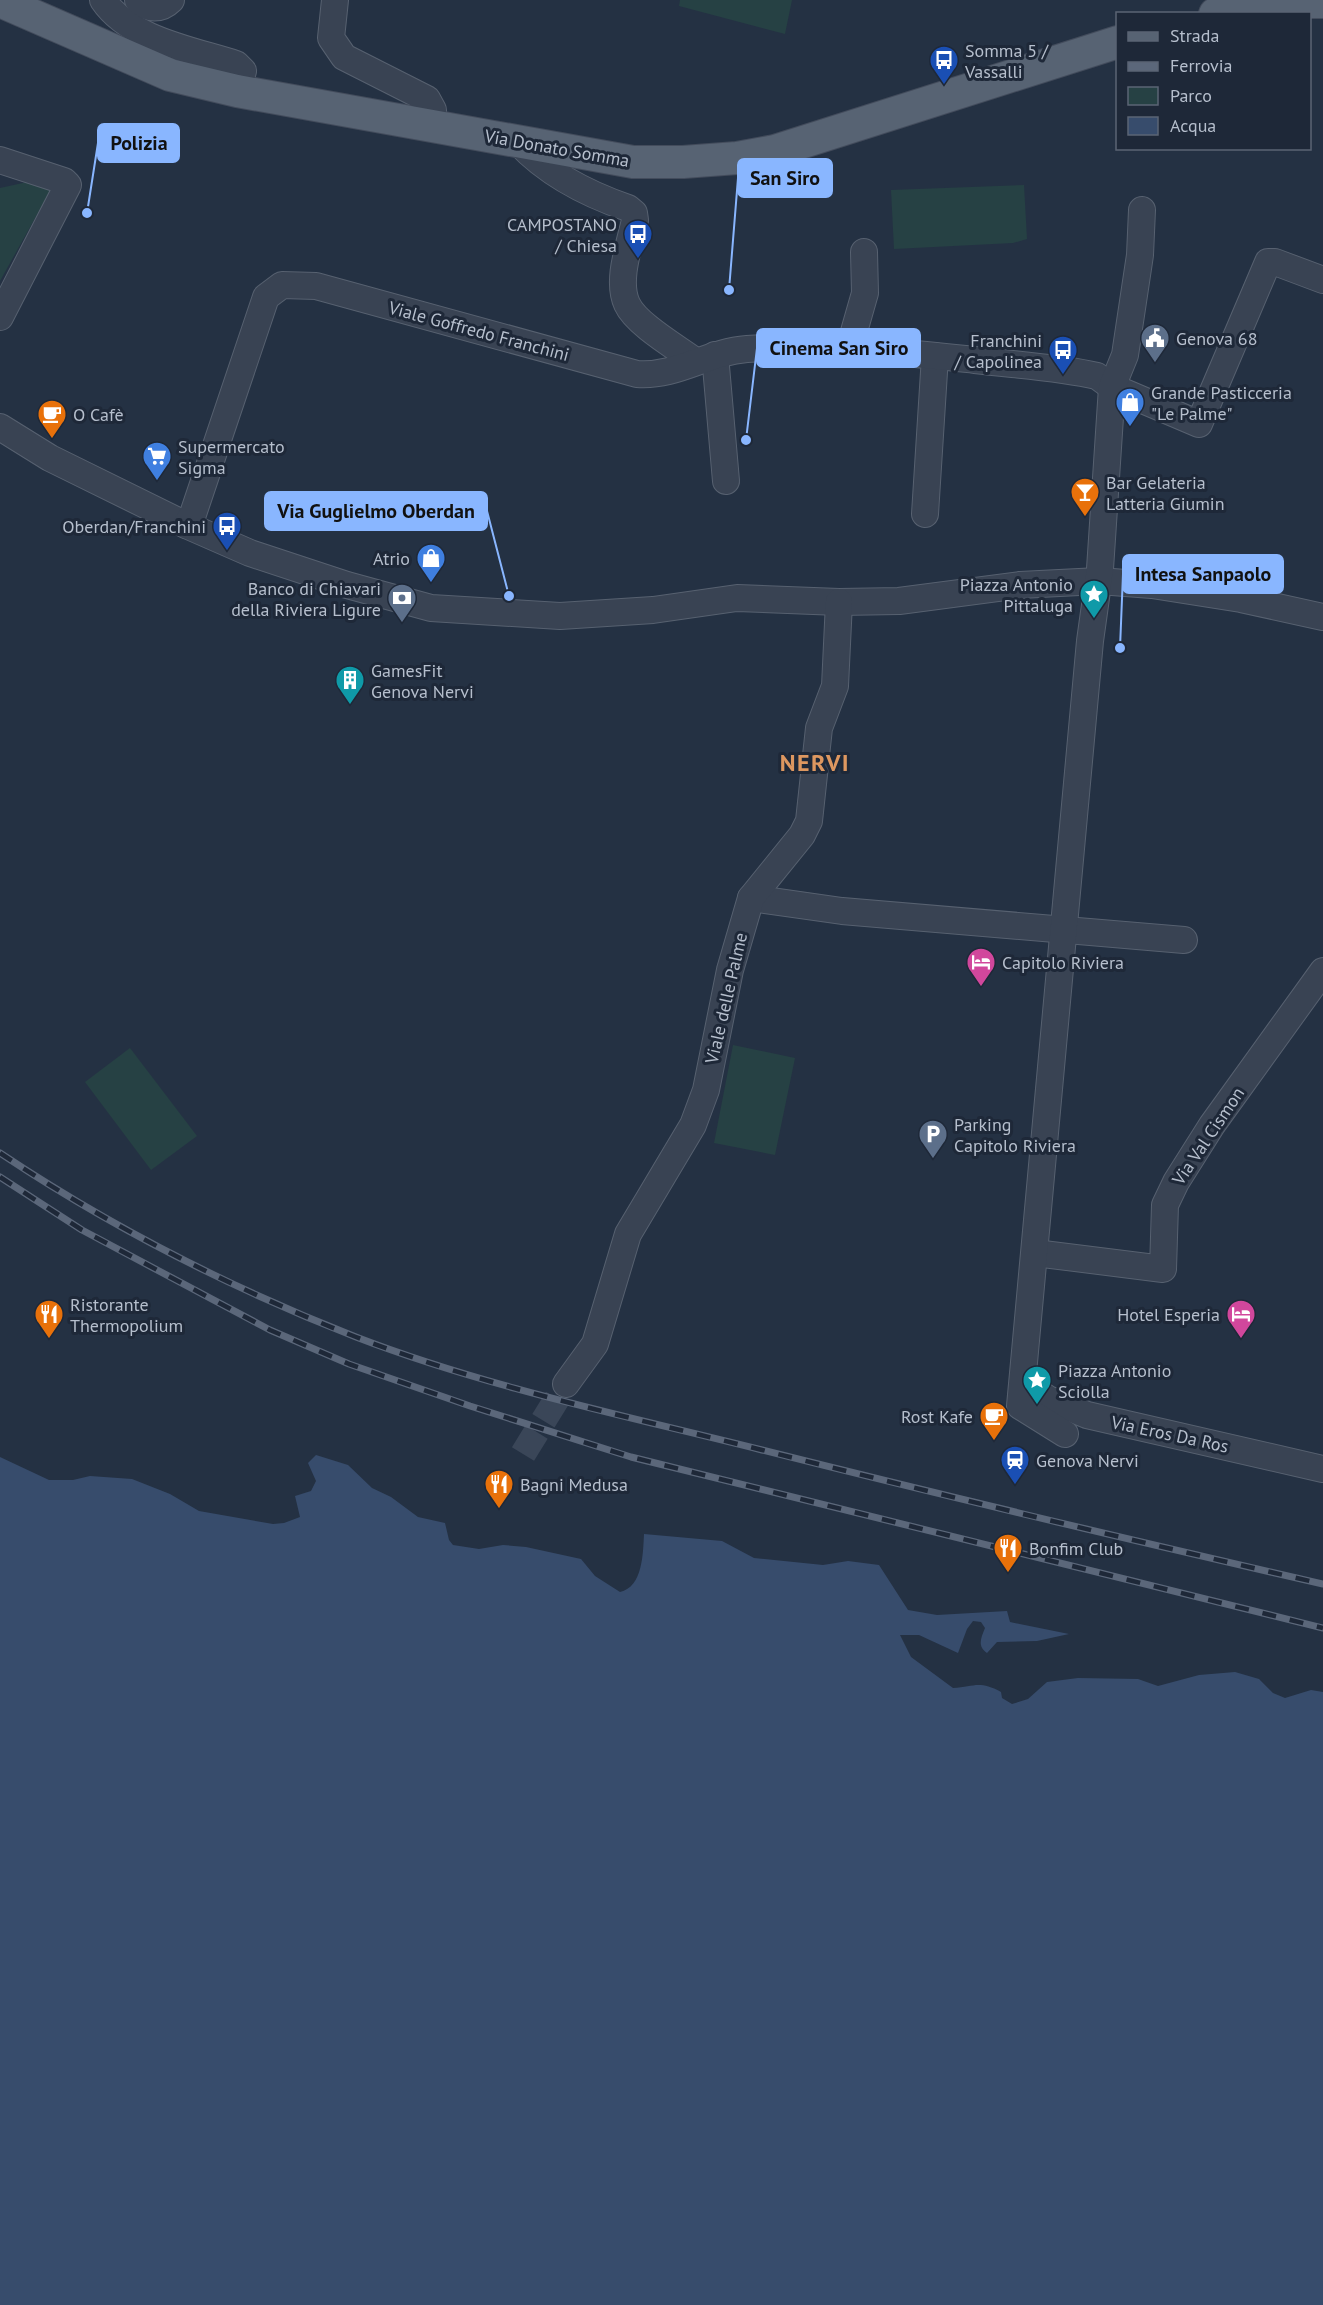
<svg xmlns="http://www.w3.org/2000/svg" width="1323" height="2305" viewBox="0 0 1323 2305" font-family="'PT Sans',sans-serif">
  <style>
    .green { fill: #264144 }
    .water { fill: #374c6c }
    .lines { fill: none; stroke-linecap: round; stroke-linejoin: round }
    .minor-tunnel { stroke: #3a4658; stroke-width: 26; stroke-dasharray: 26 13; stroke-linecap: butt }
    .minor-casing { stroke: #576170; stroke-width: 28 }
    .major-casing { stroke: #434c5c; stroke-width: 34 }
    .minor { stroke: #394353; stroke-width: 26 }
    .major { stroke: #576373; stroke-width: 32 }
    .rail-casing { stroke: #5b677a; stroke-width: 7 }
    .rail { stroke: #1e2838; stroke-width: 4.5; stroke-dasharray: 14; stroke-linecap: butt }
    .labels { text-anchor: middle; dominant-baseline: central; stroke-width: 6; stroke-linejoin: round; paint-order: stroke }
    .poi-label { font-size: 18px; fill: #b6bfcd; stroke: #1e2838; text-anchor: start }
    .street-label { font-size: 18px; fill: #b6bfcd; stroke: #1e2838 }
    .district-label { font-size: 24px; font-weight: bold; letter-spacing: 1.5px; fill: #dd9760; stroke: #1e2838 }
    .leader { fill: none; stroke: #89b6ff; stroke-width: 2 }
    .callout-dot { fill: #89b6ff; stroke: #1e2838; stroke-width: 2 }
    .callout { fill: #89b6ff; stroke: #89b6ff; stroke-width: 2 }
    .callout-label { font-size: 20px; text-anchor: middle; font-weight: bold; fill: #111 }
  </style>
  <rect width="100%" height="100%" fill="#243143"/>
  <g class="green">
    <path d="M680 0H792L785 34 679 6Z"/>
    <path d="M41 179 53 186 0 281V188Z"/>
    <path d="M1024 185 1027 239 1013 243 894 249 891 190Z"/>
    <path d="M733 1045 795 1058 775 1155 714 1143Z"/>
    <path d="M130 1048 197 1136 151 1170 85 1082Z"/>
  </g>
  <path class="water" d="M316 1455 348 1465 372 1488 391 1497 418 1517 445 1523 449 1540 453 1545 479 1549 503 1545 526 1547 581 1559 595 1576 620 1592C643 1587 643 1553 644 1534L722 1541 754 1558 823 1565 848 1561 879 1565 908 1610 937 1615 1007 1611 1010 1622 1069 1634 1037 1641 997 1642 987 1653C977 1646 981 1638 985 1628L981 1622 973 1621 967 1629 958 1653 919 1635H900L911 1657 953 1688C974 1687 979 1680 1001 1692L1002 1698 1012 1704 1028 1699 1047 1682 1078 1678 1138 1679 1158 1686 1199 1675 1235 1672 1259 1679 1273 1693 1285 1698 1311 1690 1323 1692V2305H0V1457L49 1480H73L90 1476 132 1479 170 1494 199 1511 273 1524 284 1523 300 1517 295 1496 311 1491 316 1481 308 1463Z"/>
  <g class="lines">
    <path class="minor-tunnel" d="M523 1454 566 1384"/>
    <g class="minor-casing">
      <g id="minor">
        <path d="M103 0C130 40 193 50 236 64L243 71 237 91"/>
        <path d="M138 0C148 10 161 10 171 0"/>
        <path d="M335 0 331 38 344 57 427 99 433 110V128"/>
        <path d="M519 143C549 175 587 194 628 208L634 213 635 220C630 244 616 280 627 304 636 324 676 347 695 361"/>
        <path d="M0 160 64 181 68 185 0 317"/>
        <path d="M849 349 865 293 864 252"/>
        <path d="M715 355 726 481"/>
        <path d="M0 427 50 458 186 525 250 553 347 585 431 608 560 616 653 610 737 598 839 602 899 601 1020 585 1099 581 1152 585 1241 599 1323 617"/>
        <path d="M925 514 935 356"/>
        <path d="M186 525 193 514 266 297 282 285 316 286 637 374C677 377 707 352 747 349 822 343 900 352 975 360 1015 365 1057 367 1097 376L1112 387 1199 424 1268 262H1275L1323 280"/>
        <path d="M751 898 842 911 1184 940"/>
        <path d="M1035 1253 1163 1269 1165 1205 1176 1182 1212 1125 1323 971"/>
        <path d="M1023 1382 1048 1399 1087 1415 1323 1469"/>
        <path d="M566 1384 595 1344 628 1234 693 1125 706 1090 730 970 751 898 802 835 809 821 819 728 835 686 839 602"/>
        <path d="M1065 1434 1020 1406 1090 641 1100 569 1112 387 1125 355 1140 255 1142 210"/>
      </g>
    </g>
    <g class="major-casing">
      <g id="major">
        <path d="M0 1 170 75 237 91 633 162H683L737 158 775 151 1118 42"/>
        <path d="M1215 14 1279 2H1323"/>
      </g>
    </g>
    <use href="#minor" class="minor"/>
    <use href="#major" class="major"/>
    <g class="rail-casing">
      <g id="rail">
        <path d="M0 1153C111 1227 231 1288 356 1337 486 1387 626 1416 762 1450 949 1497 1135 1541 1323 1584"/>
        <path d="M0 1177 82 1230 270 1330 349 1364 470 1406 631 1457 1323 1628"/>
      </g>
    </g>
    <use href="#rail" class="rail"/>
  </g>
  <defs>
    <g id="bus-pin" transform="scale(1.5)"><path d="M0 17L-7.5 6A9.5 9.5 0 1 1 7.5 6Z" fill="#1a4fb4" stroke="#1e2838"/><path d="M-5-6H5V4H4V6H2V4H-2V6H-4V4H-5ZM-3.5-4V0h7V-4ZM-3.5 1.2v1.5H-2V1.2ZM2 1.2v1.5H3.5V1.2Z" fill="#fff"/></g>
    <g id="civic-pin" transform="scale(1.5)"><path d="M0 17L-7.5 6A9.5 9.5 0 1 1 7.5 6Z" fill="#5c6f8a" stroke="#1e2838"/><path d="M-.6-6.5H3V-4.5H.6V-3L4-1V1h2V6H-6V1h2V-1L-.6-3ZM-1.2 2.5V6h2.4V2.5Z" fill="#fff"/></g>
    <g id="shop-pin" transform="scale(1.5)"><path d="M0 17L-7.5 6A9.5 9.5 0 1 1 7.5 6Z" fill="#3f7fe0" stroke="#1e2838"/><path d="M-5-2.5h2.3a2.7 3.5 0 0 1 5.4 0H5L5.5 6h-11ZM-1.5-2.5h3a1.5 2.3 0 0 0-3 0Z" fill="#fff"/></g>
    <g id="cafe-pin" transform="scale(1.5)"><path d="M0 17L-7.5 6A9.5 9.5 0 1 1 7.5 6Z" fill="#e8710a" stroke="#1e2838"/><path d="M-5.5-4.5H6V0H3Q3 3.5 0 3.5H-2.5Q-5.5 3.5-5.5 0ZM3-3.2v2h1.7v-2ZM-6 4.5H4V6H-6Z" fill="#fff"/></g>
    <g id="supermarket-pin" transform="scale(1.5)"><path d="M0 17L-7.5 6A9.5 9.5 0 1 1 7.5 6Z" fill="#3f7fe0" stroke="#1e2838"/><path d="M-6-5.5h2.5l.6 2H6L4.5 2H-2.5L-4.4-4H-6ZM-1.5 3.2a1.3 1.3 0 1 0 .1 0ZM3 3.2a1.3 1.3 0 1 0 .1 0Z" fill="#fff"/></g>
    <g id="bar-pin" transform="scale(1.5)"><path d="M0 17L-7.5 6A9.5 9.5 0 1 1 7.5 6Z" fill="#e8710a" stroke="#1e2838"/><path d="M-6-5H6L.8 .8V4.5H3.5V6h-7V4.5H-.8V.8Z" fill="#fff"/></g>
    <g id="sight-pin" transform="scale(1.5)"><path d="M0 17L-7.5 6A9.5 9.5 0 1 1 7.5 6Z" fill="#0f9aa8" stroke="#1e2838"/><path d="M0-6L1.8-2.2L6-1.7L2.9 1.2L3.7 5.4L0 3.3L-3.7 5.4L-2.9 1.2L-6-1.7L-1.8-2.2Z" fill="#fff"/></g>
    <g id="bank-pin" transform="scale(1.5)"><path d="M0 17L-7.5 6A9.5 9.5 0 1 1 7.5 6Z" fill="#5c6f8a" stroke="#1e2838"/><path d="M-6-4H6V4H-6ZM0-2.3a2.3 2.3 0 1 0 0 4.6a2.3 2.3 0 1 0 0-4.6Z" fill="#fff"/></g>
    <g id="building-pin" transform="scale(1.5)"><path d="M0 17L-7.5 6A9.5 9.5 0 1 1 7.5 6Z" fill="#0f9aa8" stroke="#1e2838"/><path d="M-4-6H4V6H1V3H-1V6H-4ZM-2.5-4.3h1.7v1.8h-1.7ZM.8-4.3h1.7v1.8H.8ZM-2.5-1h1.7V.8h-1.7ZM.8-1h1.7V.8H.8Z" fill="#fff"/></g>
    <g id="hotel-pin" transform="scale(1.5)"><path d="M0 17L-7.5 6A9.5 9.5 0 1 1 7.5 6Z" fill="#d1479c" stroke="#1e2838"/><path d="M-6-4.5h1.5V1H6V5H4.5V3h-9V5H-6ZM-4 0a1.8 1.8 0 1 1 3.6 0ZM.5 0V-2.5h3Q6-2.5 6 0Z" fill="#fff"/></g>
    <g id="parking-pin" transform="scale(1.5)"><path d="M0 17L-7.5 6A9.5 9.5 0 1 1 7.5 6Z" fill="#5c6f8a" stroke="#1e2838"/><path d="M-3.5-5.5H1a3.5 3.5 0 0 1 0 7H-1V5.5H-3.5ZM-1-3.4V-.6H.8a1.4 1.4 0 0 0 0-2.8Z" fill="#fff"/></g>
    <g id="restaurant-pin" transform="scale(1.5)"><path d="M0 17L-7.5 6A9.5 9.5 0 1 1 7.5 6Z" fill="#e8710a" stroke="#1e2838"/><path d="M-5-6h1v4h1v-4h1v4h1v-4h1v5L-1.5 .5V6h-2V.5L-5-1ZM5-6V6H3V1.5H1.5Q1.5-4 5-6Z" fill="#fff"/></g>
    <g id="station-pin" transform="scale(1.5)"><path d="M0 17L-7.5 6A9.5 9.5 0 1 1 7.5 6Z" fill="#1a4fb4" stroke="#1e2838"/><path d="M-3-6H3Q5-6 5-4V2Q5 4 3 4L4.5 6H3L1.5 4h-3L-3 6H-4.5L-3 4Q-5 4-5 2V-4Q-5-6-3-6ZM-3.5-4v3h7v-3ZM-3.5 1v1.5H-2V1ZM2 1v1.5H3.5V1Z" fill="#fff"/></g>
  </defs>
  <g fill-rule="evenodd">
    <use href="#bus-pin" x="944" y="60"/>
    <use href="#bus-pin" x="638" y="234"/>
    <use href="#civic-pin" x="1155" y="338"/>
    <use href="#bus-pin" x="1063" y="350"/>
    <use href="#shop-pin" x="1130" y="402"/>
    <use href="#cafe-pin" x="52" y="414"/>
    <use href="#supermarket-pin" x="157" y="456"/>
    <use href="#bar-pin" x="1085" y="492"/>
    <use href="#bus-pin" x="227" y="526"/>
    <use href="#shop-pin" x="431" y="558"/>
    <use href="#sight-pin" x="1094" y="594"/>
    <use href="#bank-pin" x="402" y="598"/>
    <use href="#building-pin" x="350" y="680"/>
    <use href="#hotel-pin" x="981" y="962"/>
    <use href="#parking-pin" x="933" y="1134"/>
    <use href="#restaurant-pin" x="49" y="1314"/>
    <use href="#hotel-pin" x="1241" y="1314"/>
    <use href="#sight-pin" x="1037" y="1380"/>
    <use href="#cafe-pin" x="994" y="1416"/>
    <use href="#station-pin" x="1015" y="1460"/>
    <use href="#restaurant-pin" x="499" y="1484"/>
    <use href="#restaurant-pin" x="1008" y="1548"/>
  </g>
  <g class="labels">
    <g class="poi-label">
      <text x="965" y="50">Somma 5 /<tspan x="965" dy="21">Vassalli</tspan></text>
      <text x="617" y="224" text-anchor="end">CAMPOSTANO<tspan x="617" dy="21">/ Chiesa</tspan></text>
      <text x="1176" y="338">Genova 68</text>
      <text x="1042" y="340" text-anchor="end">Franchini<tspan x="1042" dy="21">/ Capolinea</tspan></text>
      <text x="1151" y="392">Grande Pasticceria<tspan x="1151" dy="21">"Le Palme"</tspan></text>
      <text x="73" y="414">O Cafè</text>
      <text x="178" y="446">Supermercato<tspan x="178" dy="21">Sigma</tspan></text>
      <text x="1106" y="482">Bar Gelateria<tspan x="1106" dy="21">Latteria Giumin</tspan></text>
      <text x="206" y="526" text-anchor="end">Oberdan/Franchini</text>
      <text x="410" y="558" text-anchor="end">Atrio</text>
      <text x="1073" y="584" text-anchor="end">Piazza Antonio<tspan x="1073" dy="21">Pittaluga</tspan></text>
      <text x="381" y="588" text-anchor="end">Banco di Chiavari<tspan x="381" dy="21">della Riviera Ligure</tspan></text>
      <text x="371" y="670">GamesFit<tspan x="371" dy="21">Genova Nervi</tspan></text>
      <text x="1002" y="962">Capitolo Riviera</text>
      <text x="954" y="1124">Parking<tspan x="954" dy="21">Capitolo Riviera</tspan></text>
      <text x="70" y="1304">Ristorante<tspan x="70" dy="21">Thermopolium</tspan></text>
      <text x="1220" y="1314" text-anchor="end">Hotel Esperia</text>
      <text x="1058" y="1370">Piazza Antonio<tspan x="1058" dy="21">Sciolla</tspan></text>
      <text x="973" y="1416" text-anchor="end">Rost Kafe</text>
      <text x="1036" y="1460">Genova Nervi</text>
      <text x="520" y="1484">Bagni Medusa</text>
      <text x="1029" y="1548">Bonfim Club</text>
    </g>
    <g class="street-label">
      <text transform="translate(557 148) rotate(10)">Via Donato Somma</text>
      <text transform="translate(479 331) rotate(15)">Viale Goffredo Franchini</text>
      <text transform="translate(726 998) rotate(-77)">Viale delle Palme</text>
      <text transform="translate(1208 1136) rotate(-56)">Via Val Cismon</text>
      <text transform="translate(1170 1434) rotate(12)">Via Eros Da Ros</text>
    </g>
    <g class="district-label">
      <text x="815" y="762">NERVI</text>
    </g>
  </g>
  <path class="leader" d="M87 213L98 143M729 290L738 178M746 440L757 348M509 596L487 511M1120 648L1123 574"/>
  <g class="callout-dot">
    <circle cx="87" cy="213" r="6"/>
    <circle cx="729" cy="290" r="6"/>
    <circle cx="746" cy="440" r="6"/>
    <circle cx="509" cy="596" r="6"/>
    <circle cx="1120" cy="648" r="6"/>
  </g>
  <g class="callout">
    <rect x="98" y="124" width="81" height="38" rx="6"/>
    <rect x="738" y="159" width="94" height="38" rx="6"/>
    <rect x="757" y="329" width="163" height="38" rx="6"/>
    <rect x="265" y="492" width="222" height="38" rx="6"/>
    <rect x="1123" y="555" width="160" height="38" rx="6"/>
  </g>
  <g class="callout-label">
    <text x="139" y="150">Polizia</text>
    <text x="785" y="185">San Siro</text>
    <text x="839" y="355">Cinema San Siro</text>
    <text x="376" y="518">Via Guglielmo Oberdan</text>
    <text x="1203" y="581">Intesa Sanpaolo</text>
  </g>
  <rect x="1116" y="12" width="195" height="138" fill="#1e2838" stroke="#5b6474" stroke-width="1.5"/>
  <rect x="1128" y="32" width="30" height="9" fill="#576373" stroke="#5b6474" stroke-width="1.5"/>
  <text x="1170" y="42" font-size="18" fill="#b6bfcd">Strada</text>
  <rect x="1128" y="62" width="30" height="9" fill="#5b677a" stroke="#5b6474" stroke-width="1.5"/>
  <text x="1170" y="72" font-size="18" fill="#b6bfcd">Ferrovia</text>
  <rect x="1128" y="87" width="30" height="18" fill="#264144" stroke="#5b6474" stroke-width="1.5"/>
  <text x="1170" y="102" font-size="18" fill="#b6bfcd">Parco</text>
  <rect x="1128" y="117" width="30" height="18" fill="#374c6c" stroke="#5b6474" stroke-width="1.5"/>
  <text x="1170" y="132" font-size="18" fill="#b6bfcd">Acqua</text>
</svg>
